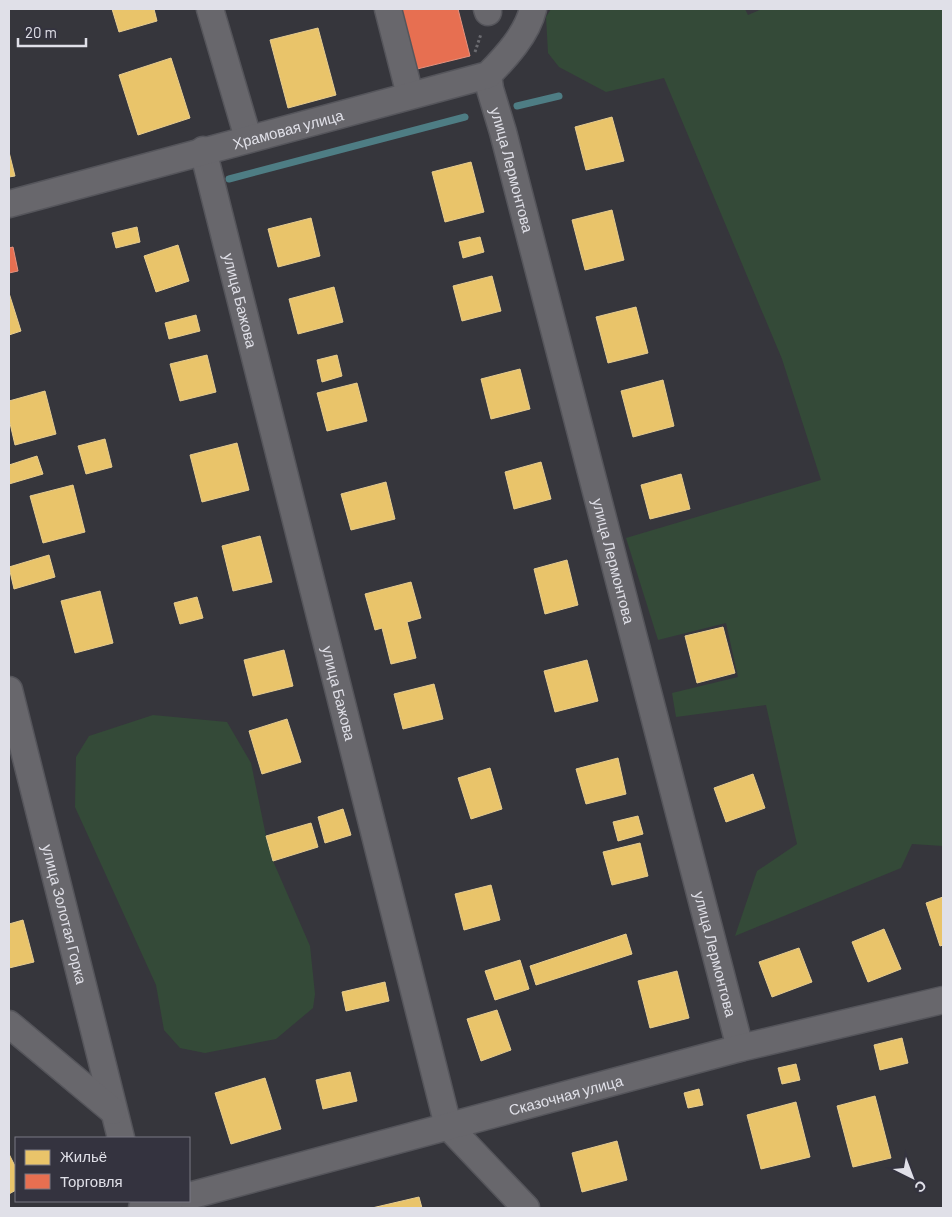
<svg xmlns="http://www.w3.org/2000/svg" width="952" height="1217" viewBox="0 0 952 1217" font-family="Barlow,sans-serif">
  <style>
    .green { fill: #344a38 }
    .homes { fill: #e9c46a; stroke: #e6cc90 }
    .shops { fill: #e76f51; stroke: #e5917e }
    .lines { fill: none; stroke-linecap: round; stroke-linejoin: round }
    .stream { stroke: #4e7d84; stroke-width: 7 }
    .minor-casing { stroke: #55555b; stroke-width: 29 }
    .path { stroke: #6c6c71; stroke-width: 3; stroke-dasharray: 2.5 2.5; stroke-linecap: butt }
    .minor { stroke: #68676c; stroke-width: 26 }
    .labels { text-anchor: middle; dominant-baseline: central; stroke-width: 5; stroke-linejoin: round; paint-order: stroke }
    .street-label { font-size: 15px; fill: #e0e0e8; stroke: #34333f }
  </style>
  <rect width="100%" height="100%" fill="#36363c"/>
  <g class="green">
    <path d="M551 9H745L748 15 762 9H943V846L912 844 901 868 735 936 757 871 797 844 766 705 676 717 672 693 738 677 726 623 658 640 626 538 821 480 782 359 664 78 606 92 559 67 548 53 546 17Z"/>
    <path d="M153 715 227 722 251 763 266 836 273 861 310 946 315 994 313 1008 276 1039 205 1053 180 1048 164 1030 156 985 75 807 76 757 89 736Z"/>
  </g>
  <g class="homes">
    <path d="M112 9H154L157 21 119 32Z"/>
    <path d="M318 28 336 95 288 108 270 40Z"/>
    <path d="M171 58 190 118 138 135 119 75Z"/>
    <path d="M612 117 624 161 586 170 575 127Z"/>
    <path d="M9 152 15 176 9 177Z"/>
    <path d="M471 162 484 212 445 222 432 172Z"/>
    <path d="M612 210 624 260 585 270 572 220Z"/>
    <path d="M311 218 320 256 278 267 268 229Z"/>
    <path d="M137 227 140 242 116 248 112 233Z"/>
    <path d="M480 237 484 252 463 258 459 242Z"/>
    <path d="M178 245 189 281 156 292 144 256Z"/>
    <path d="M492 276 501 311 462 321 453 286Z"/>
    <path d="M334 287 343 322 298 334 289 299Z"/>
    <path d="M9 293 21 331 9 335Z"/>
    <path d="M636 307 648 353 608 363 596 317Z"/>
    <path d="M196 315 200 331 169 339 165 323Z"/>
    <path d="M207 355 216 392 180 401 170 364Z"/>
    <path d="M337 355 342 376 322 382 317 360Z"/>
    <path d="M520 369 530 409 491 419 481 379Z"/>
    <path d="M663 380 674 426 633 437 621 391Z"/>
    <path d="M357 383 367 421 327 431 317 393Z"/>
    <path d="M45 391 56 434 15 445 9 419V401Z"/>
    <path d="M105 439 112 467 86 474 78 446Z"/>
    <path d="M237 443 249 490 202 502 190 455Z"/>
    <path d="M37 456 43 474 9 484V465Z"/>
    <path d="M541 462 551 499 514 509 505 472Z"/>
    <path d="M681 474 690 509 650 519 641 485Z"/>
    <path d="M386 482 395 519 351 530 341 494Z"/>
    <path d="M73 485 85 532 43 543 30 496Z"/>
    <path d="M260 536 272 582 233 591 222 546Z"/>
    <path d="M49 555 55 577 14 589 9 567Z"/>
    <path d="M567 560 578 605 545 614 534 569Z"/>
    <path d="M411 582 421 618 407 622 416 658 391 664 382 628 375 630 365 594Z"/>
    <path d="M100 591 113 643 75 653 61 601Z"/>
    <path d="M197 597 203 618 180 624 174 603Z"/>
    <path d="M723 627 735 673 697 683 685 636Z"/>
    <path d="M284 650 293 686 253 696 244 660Z"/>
    <path d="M587 660 598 701 555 712 544 671Z"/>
    <path d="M434 684 443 719 403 729 394 694Z"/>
    <path d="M287 719 301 762 262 774 249 731Z"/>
    <path d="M618 758 626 794 586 804 576 769Z"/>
    <path d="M490 768 502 809 471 819 458 778Z"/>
    <path d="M753 774 765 808 726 822 714 788Z"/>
    <path d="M343 809 351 835 325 843 318 817Z"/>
    <path d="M638 816 643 834 618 841 613 822Z"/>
    <path d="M311 823 318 847 273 861 266 836Z"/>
    <path d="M640 843 648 876 612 885 603 852Z"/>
    <path d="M491 885 500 920 464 930 455 894Z"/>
    <path d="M943 897V945L940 946 926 903Z"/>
    <path d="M23 920 34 962 9 968V924Z"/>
    <path d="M884 929 901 969 868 982 852 942Z"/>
    <path d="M626 934 632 954 536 985 530 966Z"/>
    <path d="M799 948 812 982 772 997 759 962Z"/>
    <path d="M520 960 529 989 495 1000 485 971Z"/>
    <path d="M677 971 689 1018 650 1028 638 981Z"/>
    <path d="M385 982 389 1001 346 1011 342 992Z"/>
    <path d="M497 1010 511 1050 481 1061 467 1019Z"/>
    <path d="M902 1038 908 1063 880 1070 874 1045Z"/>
    <path d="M796 1064 800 1080 782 1084 778 1068Z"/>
    <path d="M350 1072 357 1101 323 1109 316 1080Z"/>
    <path d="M265 1078 281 1129 231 1144 215 1093Z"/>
    <path d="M699 1089 703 1105 688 1108 684 1093Z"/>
    <path d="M875 1096 891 1158 853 1167 837 1106Z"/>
    <path d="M796 1102 810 1157 761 1169 747 1115Z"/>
    <path d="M617 1141 627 1180 582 1192 572 1153Z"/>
    <path d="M9 1154 16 1168V1190L9 1194Z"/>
    <path d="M419 1197 422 1208H372Z"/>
  </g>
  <g class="shops">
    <path d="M394 9H458L470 56 409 71Z"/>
    <path d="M13 247 18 271 9 273V248Z"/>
  </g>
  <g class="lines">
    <g class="stream">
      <path d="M517 106 559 96"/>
      <path d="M229 179 465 117"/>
    </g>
    <g class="minor-casing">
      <g id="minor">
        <path d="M210 9 248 138"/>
        <path d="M388 9 410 95"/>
        <path d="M487 9 488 12"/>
        <path id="s1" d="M488 75 490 89 503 132 740 1048"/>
        <path id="s2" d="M203 150 448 1126 526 1208"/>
        <path id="s3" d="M9 204 488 75C506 57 527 34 533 9"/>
        <path id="s4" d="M9 690 121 1138"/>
        <path d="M9 1024 113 1111"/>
        <path id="s5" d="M189 1196 740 1048 943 1000"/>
        <path d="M142 1208 170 1201"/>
      </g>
    </g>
    <path class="path" d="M475 52 481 34"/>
    <use href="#minor" class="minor"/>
  </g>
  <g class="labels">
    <g class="street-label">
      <text stroke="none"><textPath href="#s3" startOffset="289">Храмовая улица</textPath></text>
      <text stroke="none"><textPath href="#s1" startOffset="98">улица Лермонтова</textPath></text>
      <text stroke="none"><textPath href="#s2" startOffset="155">улица Бажова</textPath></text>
      <text stroke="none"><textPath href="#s1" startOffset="502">улица Лермонтова</textPath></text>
      <text stroke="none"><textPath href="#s2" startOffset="560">улица Бажова</textPath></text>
      <text stroke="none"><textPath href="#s4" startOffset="231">улица Золотая Горка</textPath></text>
      <text stroke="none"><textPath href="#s1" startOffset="908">улица Лермонтова</textPath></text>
      <text stroke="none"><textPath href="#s5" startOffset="390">Сказочная улица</textPath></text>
    </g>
  </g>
  <rect width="952" height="1217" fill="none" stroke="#e0e0e8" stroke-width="20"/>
  <rect x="15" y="1137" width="175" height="65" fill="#34333f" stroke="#797883"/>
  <rect x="25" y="1150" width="25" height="15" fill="#e9c46a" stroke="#797883"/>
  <text x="60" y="1162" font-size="15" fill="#e0e0e8">Жильё</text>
  <rect x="25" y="1174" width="25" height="15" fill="#e76f51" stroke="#797883"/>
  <text x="60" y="1187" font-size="15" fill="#e0e0e8">Торговля</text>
  <g transform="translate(912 1177) rotate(138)" stroke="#34333f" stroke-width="4" paint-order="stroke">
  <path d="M0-4L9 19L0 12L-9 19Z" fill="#e0e0e8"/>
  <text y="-8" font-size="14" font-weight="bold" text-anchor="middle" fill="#e0e0e8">С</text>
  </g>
  <path d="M18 38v8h68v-8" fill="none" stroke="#e0e0e8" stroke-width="2.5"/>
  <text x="25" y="38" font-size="15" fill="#e0e0e8" stroke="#34333f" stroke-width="4" paint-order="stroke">20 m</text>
</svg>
